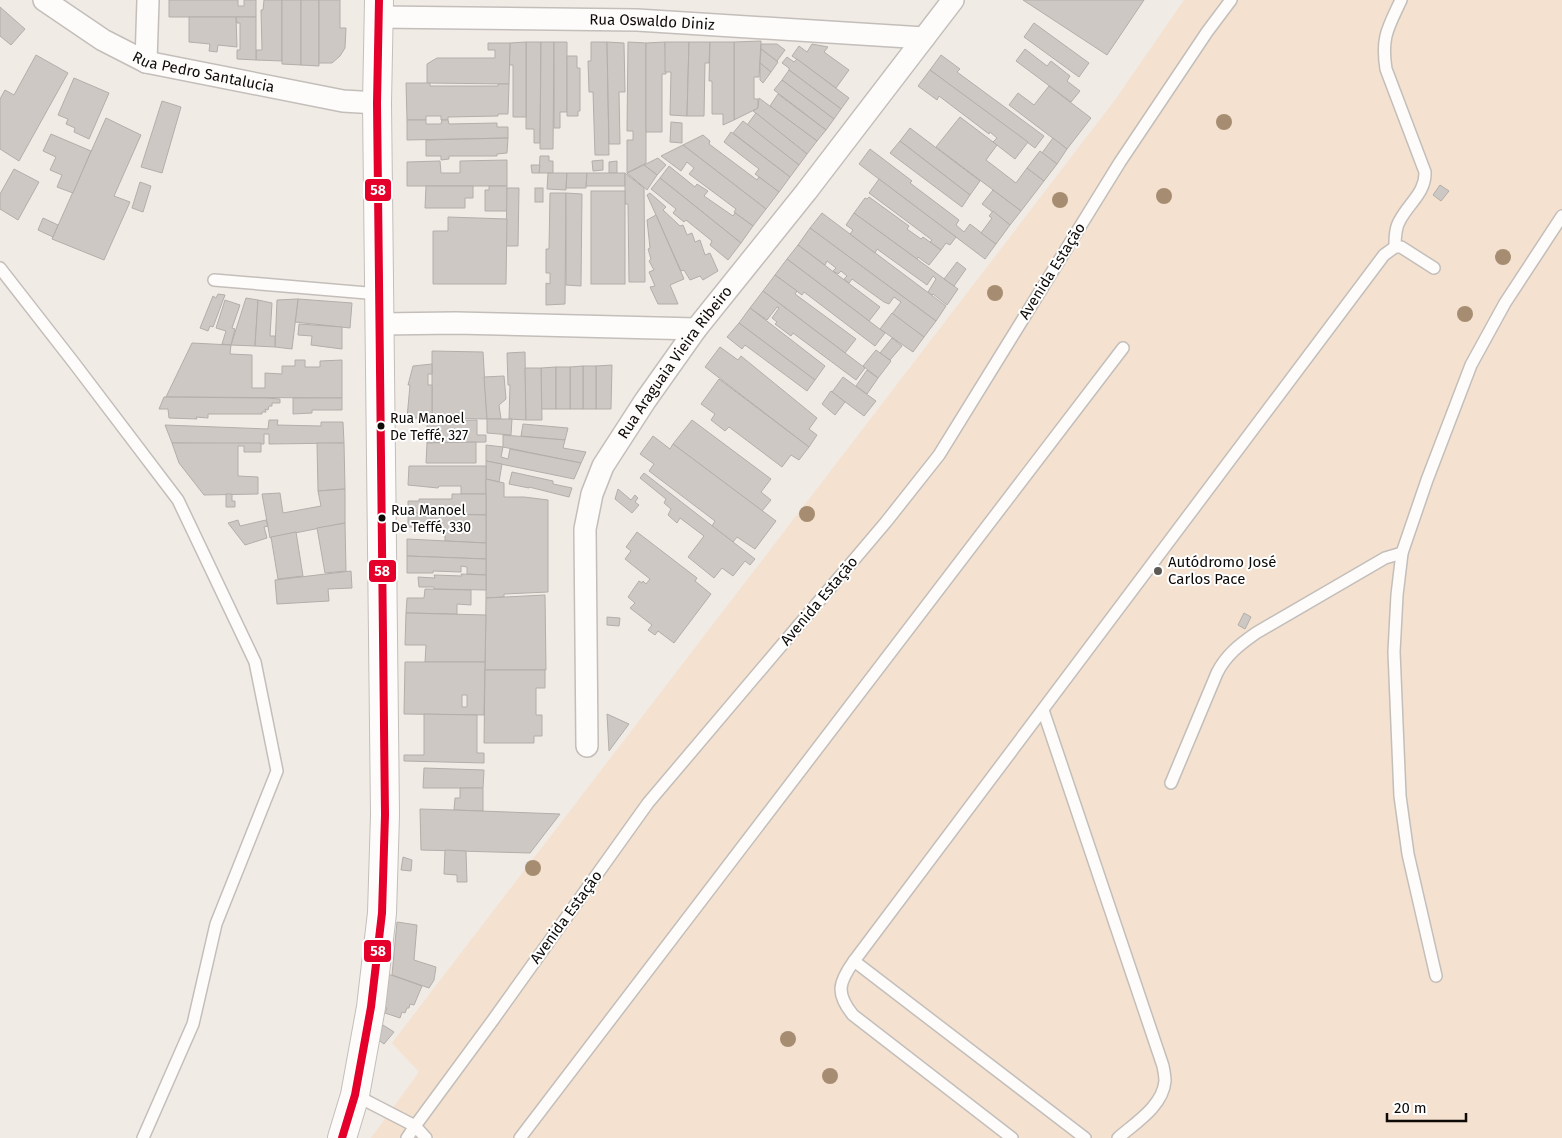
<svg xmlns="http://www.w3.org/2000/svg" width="1562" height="1138" viewBox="0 0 1562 1138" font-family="'Fira Sans',sans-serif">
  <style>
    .green { fill: #f4e1cf }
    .building { fill: #cdc8c4; stroke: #b3aeaa; fill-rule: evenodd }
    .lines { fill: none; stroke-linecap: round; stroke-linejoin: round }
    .service-casing { stroke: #c3beba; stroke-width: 14 }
    .minor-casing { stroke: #c3beba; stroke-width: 24 }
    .tertiary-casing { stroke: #c3beba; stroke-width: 30 }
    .service { stroke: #fdfcfb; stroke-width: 11 }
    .minor { stroke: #fdfcfb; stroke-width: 21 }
    .tertiary { stroke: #fdfcfb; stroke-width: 28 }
    .bus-1-casing { stroke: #fff; stroke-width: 11 }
    .bus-1 { stroke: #e4002b; stroke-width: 8 }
    .tree { fill: #a68d72 }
    .bus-dot { fill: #0e0a07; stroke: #fff; stroke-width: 2 }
    .poi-dot { fill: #5d5955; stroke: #fff; stroke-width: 2 }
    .labels { text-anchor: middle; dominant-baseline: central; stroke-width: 4; stroke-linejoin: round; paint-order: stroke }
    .bus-label { font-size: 14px; fill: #0e0a07; stroke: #fff; text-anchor: start }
    .street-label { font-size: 15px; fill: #0e0a07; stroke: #fff }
    .poi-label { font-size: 15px; fill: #0e0a07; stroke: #fff; text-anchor: start }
    .line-badge { stroke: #fff; stroke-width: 2 }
    .badge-label { font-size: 14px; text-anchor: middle; font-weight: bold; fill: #fff }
  </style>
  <rect width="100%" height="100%" fill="#f1ebe5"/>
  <path class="green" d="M1184 0H1562V1138H371L419 1072 392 1043 1115 100Z"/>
  <g class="building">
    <path d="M169 0H238V6H244V0H256V17H169Z"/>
    <path d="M264 0H282V61L256 60V50H262L261 10H263Z"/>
    <path d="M282 0H301V65L282 64Z"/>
    <path d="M301 0H319V66L301 65Z"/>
    <path d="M319 0H340V28H346L345 48 340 56 332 63H319Z"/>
    <path d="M1023 0H1144L1107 55Z"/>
    <path d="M0 7 25 29 11 45 0 36Z"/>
    <path d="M189 17H236L237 47 218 45 217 52 209 51 210 44 189 42Z"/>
    <path d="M236 17H256V60L237 59V50H240V23H237Z"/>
    <path d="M1034 23 1089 63 1079 77 1024 37Z"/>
    <path d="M761 41 759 77H754V99H758V108L734 120V42Z"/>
    <path d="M526 42H541L540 143H534V129H526Z"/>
    <path d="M526 42V117H513V65H509L510 43Z"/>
    <path d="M541 42H554L553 149H540Z"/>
    <path d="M554 42H567V112H560V128H554Z"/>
    <path d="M591 42H607L609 155H595L593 92H589L588 61H591Z"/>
    <path d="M607 42 624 43 625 92H619L620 144H609Z"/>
    <path d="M628 42 646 43V163L627 173V140H633V131H627Z"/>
    <path d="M665 42 666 74H662V132H646V43Z"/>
    <path d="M665 42H689L687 116 670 115 671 72H665Z"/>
    <path d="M689 42H710L709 63H705L704 116H687Z"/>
    <path d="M710 42H734V120L723 125V114H712V81H709Z"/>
    <path d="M488 43H510L509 84 427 83V64L437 58H495V50H488Z"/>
    <path d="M761 44H777L785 50 777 61 761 49Z"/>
    <path d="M812 44 828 47 824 52 849 70 836 88 792 56 799 46 807 52Z"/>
    <path d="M761 49 778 62 771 72 760 63Z"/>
    <path d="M1025 49 1047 66 1051 61 1070 76 1067 81 1080 91 1071 102 1016 61Z"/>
    <path d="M36 55 68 73 19 161 0 149V99L5 90 14 95Z"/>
    <path d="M941 55 960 69 957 72 1044 136 1035 148 930 70Z"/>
    <path d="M567 56H577V68H580V111H578V116H567Z"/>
    <path d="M787 57 794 62 797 59 849 98 841 109 789 70V68L782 63Z"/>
    <path d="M760 63 771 72 763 83 760 80Z"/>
    <path d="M789 70 841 109 834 119 782 80Z"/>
    <path d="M930 70 1028 142 1015 159 993 142 997 138 990 132 989 134 939 96 937 100 918 86Z"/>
    <path d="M74 78 109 93 89 139 74 132 75 128 66 124 68 119 58 115Z"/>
    <path d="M782 80 834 119 826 130 774 90Z"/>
    <path d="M406 83H430V86H498V84H509L508 114H498V116L448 117V120H441V116H426V120H407Z"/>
    <path d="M1049 86 1091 118 1067 149 1009 105 1018 93 1034 105Z"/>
    <path d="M778 94 826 130 817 141 770 106Z"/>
    <path d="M759 98 817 141 807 154 753 111 758 108Z"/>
    <path d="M162 101 181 107 162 173 141 167Z"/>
    <path d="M756 113 807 154 799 165 747 125Z"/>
    <path d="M960 117 997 145 986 160 1016 183 1027 168 1044 181 1021 211 936 147Z"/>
    <path d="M106 118 141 135 114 196 130 202 104 260 52 239Z"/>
    <path d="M407 120H426V124H441L442 120H448L449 124 497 123V127H508V138L407 140Z"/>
    <path d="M743 121 799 165 790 177 733 133Z"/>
    <path d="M671 122 682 123V143L670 142Z"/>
    <path d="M910 128 980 181 970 195 900 141Z"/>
    <path d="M731 132 790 177 779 192 755 174 759 169 724 142Z"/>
    <path d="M51 134 91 151 73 193 57 187 62 175 50 170 56 157 43 151Z"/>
    <path d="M703 135 710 141 709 144 757 180 759 177 779 192 766 209 683 145Z"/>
    <path d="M508 138 507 153 497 154V156H449V159L441 160V156H426V140Z"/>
    <path d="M1053 138 1067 149 1057 164 1042 153Z"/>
    <path d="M900 141 970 195 962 207 890 153Z"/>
    <path d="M683 145 766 209 753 226 734 212 736 209 689 174 694 168 687 162 681 171 661 156Z"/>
    <path d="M870 149 912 181 910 183 959 220 956 225 964 232 970 224 996 244 985 259 859 164Z"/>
    <path d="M1040 151 1057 164 1044 181 1027 168Z"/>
    <path d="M540 156H549V161H553V173H539Z"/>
    <path d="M658 158 666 165 657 175 644 165Z"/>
    <path d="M507 160V186H407V162L440 161 441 173H460V161Z"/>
    <path d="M603 160V170L593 171 592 161Z"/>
    <path d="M617 161V173H609V162Z"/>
    <path d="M531 165H540L539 173H532Z"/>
    <path d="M644 165 657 175 647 190 627 173Z"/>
    <path d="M669 166 695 187 697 184 708 191 704 196 733 216 735 213 753 226 741 243 660 178Z"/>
    <path d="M14 169 39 182 18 220 0 209V194Z"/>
    <path d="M548 173H567L566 190 547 189Z"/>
    <path d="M567 173H587L586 188H566Z"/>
    <path d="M587 173H625V186H586Z"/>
    <path d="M625 173 644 188 645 282H629L628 204H625Z"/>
    <path d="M660 178 741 243 728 260 710 245 712 241 686 220 684 222 673 213 676 209 651 189Z"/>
    <path d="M879 179 956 237 950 245 946 243 941 250 930 242 932 240 869 193Z"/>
    <path d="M140 182 151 186 143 212 132 208Z"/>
    <path d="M1440 185 1449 191 1441 201 1433 195Z"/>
    <path d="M426 186H473V198H465V208H425Z"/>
    <path d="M489 186H507V211H485V190H489Z"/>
    <path d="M507 188H519L518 246H506Z"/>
    <rect x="535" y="188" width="8" height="14"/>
    <path d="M993 190 1021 211 1010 225 982 204Z"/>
    <rect x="591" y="191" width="34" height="93"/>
    <path d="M550 193H566L565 304 546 305V283L550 284V273H546V249H549Z"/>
    <path d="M566 193 582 194 581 286 566 285Z"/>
    <path d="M650 193 666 207 663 210 680 226 683 225 687 235 692 233 695 242 700 240 705 255 710 253 718 271 703 280 700 276 690 280 684 270 681 271 647 195Z"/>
    <path d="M869 197 909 226 907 229 921 239 923 237 941 250 929 265 918 257 917 259 854 213 865 198 867 199Z"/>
    <path d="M993 211 1010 225 996 244 981 233 992 218 989 216Z"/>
    <path d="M822 213 946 306 936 321 810 228Z"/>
    <path d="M854 213 958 289 947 305 933 294 932 295 928 292 936 279 933 276 927 285 877 249 875 253 850 234 853 230 846 225Z"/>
    <path d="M656 215 684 279 670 285 678 304H658L650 287 655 286 649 272 654 270 649 261 651 259 648 249 650 248 647 220Z"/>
    <path d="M448 217 507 219 506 284H433V231H448Z"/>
    <path d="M43 218 58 225 53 237 38 230Z"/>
    <path d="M810 228 936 321 924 337 892 314 901 302 894 297 889 304 884 302 852 279 849 283 844 279 847 276 841 271 838 274 833 271 836 268 827 261 825 265 798 245Z"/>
    <path d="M798 245 880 307 869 321 787 259Z"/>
    <path d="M787 259 885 333 875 346 804 292 802 295 775 275Z"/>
    <path d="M957 262 966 269 954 286 944 279Z"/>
    <path d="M775 275 797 291 795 294 856 339 845 353 763 291Z"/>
    <path d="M763 291 865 368 856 380 793 333 791 336 775 324 777 322 772 318 779 308 777 307 767 320 750 308Z"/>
    <path d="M218 294 225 295 213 327 210 326 208 331 200 328 213 296 216 298Z"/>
    <path d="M246 298 258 300 255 346 231 345Z"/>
    <path d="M298 299 352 303 350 328 295 322Z"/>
    <path d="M298 299 292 349 275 347 277 300Z"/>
    <path d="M225 300 240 305 232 328 235 329 231 345 222 344 226 331 216 328Z"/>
    <path d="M258 300 272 303 270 336H275V347L255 346Z"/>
    <path d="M750 308 825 366 815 380 739 323Z"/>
    <path d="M892 313 924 337 913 352 880 329Z"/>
    <path d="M739 323 815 380 807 391 745 345 742 349 727 337Z"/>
    <path d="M299 324 342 327V349L311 345 312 336 298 335Z"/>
    <path d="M892 338 902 346 890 360 880 353Z"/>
    <path d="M192 343 231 345 230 354 252 355V388H265V373L282 374V366H295V360H305V367H320V361L342 360V398L166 397Z"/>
    <path d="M720 347 738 360 741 356 817 418 809 429 817 435 809 447 705 367Z"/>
    <path d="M876 350 891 361 878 378 863 366Z"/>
    <path d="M432 351 483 352 487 419 432 418Z"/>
    <path d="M525 352 526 420 509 419 510 385H508L507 353Z"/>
    <path d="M432 364V374H428V385H432V418H407L410 385H408L413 366Z"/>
    <path d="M612 365 611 409H596V366Z"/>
    <rect x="583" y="366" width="13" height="43"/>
    <path d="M583 366V409H570V367Z"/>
    <path d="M556 367V409H541V368Z"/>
    <rect x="556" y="367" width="14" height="42"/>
    <path d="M525 368H541L542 420H526Z"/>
    <path d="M867 370 878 378 867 394 856 386Z"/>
    <path d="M504 376 506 399 499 405 501 419H487L484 377Z"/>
    <path d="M843 377 876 401 864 416 832 392Z"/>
    <path d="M719 379 809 447 799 460 791 455 782 467 729 427 725 431 711 420 715 414 701 404Z"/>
    <path d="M831 391 845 402 835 415 822 404Z"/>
    <path d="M164 397 266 398 280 399V403H272V406H269L268 410 265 409 266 412H262V414H208V418L196 417 197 419 169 418 168 409H159Z"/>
    <path d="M293 398H342V410H312V413L293 414Z"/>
    <path d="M427 418 440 419V421L477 420V435H486V442L427 443Z"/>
    <path d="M487 419H512L511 435 487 433Z"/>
    <path d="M269 420H278L277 425 321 426V422H343L344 443 269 444V434H264V444L172 443 165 425 268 429Z"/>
    <path d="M692 420 771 479 761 492 771 500 762 511 673 444Z"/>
    <path d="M523 424 568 428 565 440 521 436Z"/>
    <path d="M503 435 565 440 563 448 586 452 581 463 503 447Z"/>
    <path d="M653 436 670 449 673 444 776 521 755 549 737 537 733 542 712 526 715 521 649 471 654 464 640 454Z"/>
    <path d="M476 442V463H426L427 443Z"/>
    <path d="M172 443H261V452H244V446H238V476L258 477V494L204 495 179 463Z"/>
    <path d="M317 443H344L345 489 318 491Z"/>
    <path d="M486 445 503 447 501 457 508 459 510 449 581 463 574 479 486 461Z"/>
    <path d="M486 461 502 464 499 482 486 479Z"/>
    <path d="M409 466H486V494H461V486H439L438 488 408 485Z"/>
    <path d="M512 472 553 481V484L572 488 569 497 529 487V488L509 484Z"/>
    <path d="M644 473 755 559 750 565 745 561 733 576 722 568 714 578 688 557 704 536 680 518 677 523 668 515 671 509 664 503 666 499 640 478Z"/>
    <path d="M486 479 504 483V497H524L548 500V592L504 594V597L486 598Z"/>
    <path d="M345 489V523L270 538 262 494 280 493 283 513 321 506 318 491Z"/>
    <path d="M618 489 631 500 635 495 638 498 635 502 639 505 632 513 615 499Z"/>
    <path d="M226 494H232V501H235V507H226Z"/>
    <path d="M452 494H486V515L408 513V501H419V499H452Z"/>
    <path d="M408 513 486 515V543L445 541V530L433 529 432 526 429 525 428 527H408Z"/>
    <path d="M238 520 240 526 266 520 268 526 264 527 267 538 245 545 228 523Z"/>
    <path d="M345 523 346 571 325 573 317 528Z"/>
    <path d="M296 532 303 576 278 579 271 537Z"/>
    <path d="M637 532 697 578 695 581 711 594 674 643 658 631 655 635 648 630 652 625 630 608 635 603 628 597 639 581 642 583 643 581 646 584 650 579 625 559 631 551 626 547Z"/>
    <path d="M407 539 486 543V559L407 556Z"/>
    <path d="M407 556 486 559V575L467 574V567L461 566V572L433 571V573H407Z"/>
    <path d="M351 571 352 588 328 589 329 601 277 604 275 580Z"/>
    <path d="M461 574 486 575V590L434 589V587H419L418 577 435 578 434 575 462 576Z"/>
    <path d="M425 589 471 590V605L457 604V614L406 613 407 598H424Z"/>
    <path d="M545 595 546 670H485L486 598Z"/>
    <path d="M406 613 486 615 485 662H425L426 645H405Z"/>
    <path d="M1244 613 1251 617 1245 629 1238 625Z"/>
    <path d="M607 617 620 618 619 626 607 625Z"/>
    <path d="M405 662H485L484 715 404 714ZM462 695H467V707H462Z"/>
    <path d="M485 670H545V688H536V715H542V736H534V743H484Z"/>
    <path d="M424 714 477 715V753H484V763L404 761V755H424Z"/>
    <path d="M607 714 629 724 609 751Z"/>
    <path d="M424 768 484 770 483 788H423Z"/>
    <path d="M460 788H483V811L454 810 455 798H460Z"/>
    <path d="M420 809 454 810 560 814 530 853 421 850Z"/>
    <path d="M445 850 466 851 467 882H457V875L444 874Z"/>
    <path d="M403 857 412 860 411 871 401 870Z"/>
    <path d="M397 922 417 925 414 960 436 967 434 980 429 988 392 975Z"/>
    <path d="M388 974 422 986 414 1005 410 1004 409 1008H407L405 1013 402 1012 400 1018 385 1013 387 1008 384 1007 386 1001 384 1000Z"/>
    <path d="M383 1025 394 1032 384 1044 377 1039Z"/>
  </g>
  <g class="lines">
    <g class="service-casing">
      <g id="service">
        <path d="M1395 247C1395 238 1395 228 1400 220 1409 203 1426 192 1425 172L1386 69C1381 37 1388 28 1401 0"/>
        <path d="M0 268 74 363 178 500 255 662 277 771 216 924 193 1024 143 1138"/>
        <path d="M214 280 379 294"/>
        <path d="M1043 710 1163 1066C1164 1071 1165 1077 1165 1081 1163 1106 1135 1123 1118 1138"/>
        <path d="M1171 783 1217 673C1226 655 1239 645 1256 633L1385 558 1402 553"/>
        <path d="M854 961C839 982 835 993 853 1015L1012 1138"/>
        <path d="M1436 976 1408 854 1400 796 1394 652 1397 595 1402 553 1427 480 1471 365 1505 303 1562 216"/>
        <path d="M355 1095 415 1126 493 1020 648 803 886 522 939 455 1120 162 1207 32 1231 0"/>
        <path d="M407 1138 415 1126 426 1138"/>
        <path d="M520 1138 1123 348"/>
        <path d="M1085 1138 854 961 1384 255 1395 247H1401L1434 268"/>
      </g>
    </g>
    <g class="minor-casing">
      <g id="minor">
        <path id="s1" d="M44 0 103 40 146 62 343 101 377 103"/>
        <path id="s2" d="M378 17 637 20 924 38"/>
        <path d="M146 62 148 0"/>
        <path d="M379 324 456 323 696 329"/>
        <path id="s3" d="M587 746 585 529 592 494 603 466 645 401 696 329 806 192 953 0"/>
      </g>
    </g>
    <g class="tertiary-casing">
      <path id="tertiary" d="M342 1138 355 1095 371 1007 382 913 385 815 377 103 379 0"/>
    </g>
    <use href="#service" class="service"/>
    <use href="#minor" class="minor"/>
    <use href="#tertiary" class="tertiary"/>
    <g class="bus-1-casing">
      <path id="bus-1" d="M342 1138 355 1095 371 1007 382 913 385 815 377 103 379 0"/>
    </g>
    <use href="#bus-1" class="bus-1"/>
  </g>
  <g class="tree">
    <circle cx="1224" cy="122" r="8"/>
    <circle cx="1164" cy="196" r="8"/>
    <circle cx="1060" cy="200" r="8"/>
    <circle cx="1503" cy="257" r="8"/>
    <circle cx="995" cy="293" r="8"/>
    <circle cx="1465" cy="314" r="8"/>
    <circle cx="807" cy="514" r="8"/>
    <circle cx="533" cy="868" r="8"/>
    <circle cx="788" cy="1039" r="8"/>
    <circle cx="830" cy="1076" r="8"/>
  </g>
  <g class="bus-dot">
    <circle cx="381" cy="426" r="4.5"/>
    <circle cx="382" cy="518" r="4.5"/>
  </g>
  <circle class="poi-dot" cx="1158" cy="571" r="5"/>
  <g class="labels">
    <g class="bus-label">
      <text x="390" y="418">Rua Manoel<tspan x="390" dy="17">De Teffé, 327</tspan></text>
      <text x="391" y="510">Rua Manoel<tspan x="391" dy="17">De Teffé, 330</tspan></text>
    </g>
    <g class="street-label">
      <text stroke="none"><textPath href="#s2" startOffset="274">Rua Oswaldo Diniz</textPath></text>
      <text stroke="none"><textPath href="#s1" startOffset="178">Rua Pedro Santalucia</textPath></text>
      <text transform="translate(1052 271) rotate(-58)">Avenida Estação</text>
      <text stroke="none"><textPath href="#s3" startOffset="409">Rua Araguaia Vieira Ribeiro</textPath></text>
      <text transform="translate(819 601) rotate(-50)">Avenida Estação</text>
      <text transform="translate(566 917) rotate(-54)">Avenida Estação</text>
    </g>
    <g class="poi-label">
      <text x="1168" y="562">Autódromo José<tspan x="1168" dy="17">Carlos Pace</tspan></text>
    </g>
  </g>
  <g class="line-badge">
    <rect x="364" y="178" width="28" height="24" rx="5" fill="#e4002b"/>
    <rect x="368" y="559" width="29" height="24" rx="5" fill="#e4002b"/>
    <rect x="363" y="939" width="29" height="24" rx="5" fill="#e4002b"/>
  </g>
  <g class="badge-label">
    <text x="378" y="195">58</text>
    <text x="382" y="576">58</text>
    <text x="378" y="956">58</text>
  </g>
  <path d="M1387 1113v8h79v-8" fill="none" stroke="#0e0a07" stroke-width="2.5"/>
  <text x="1394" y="1113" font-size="15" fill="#0e0a07" stroke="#ffffff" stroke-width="4" paint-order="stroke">20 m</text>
</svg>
